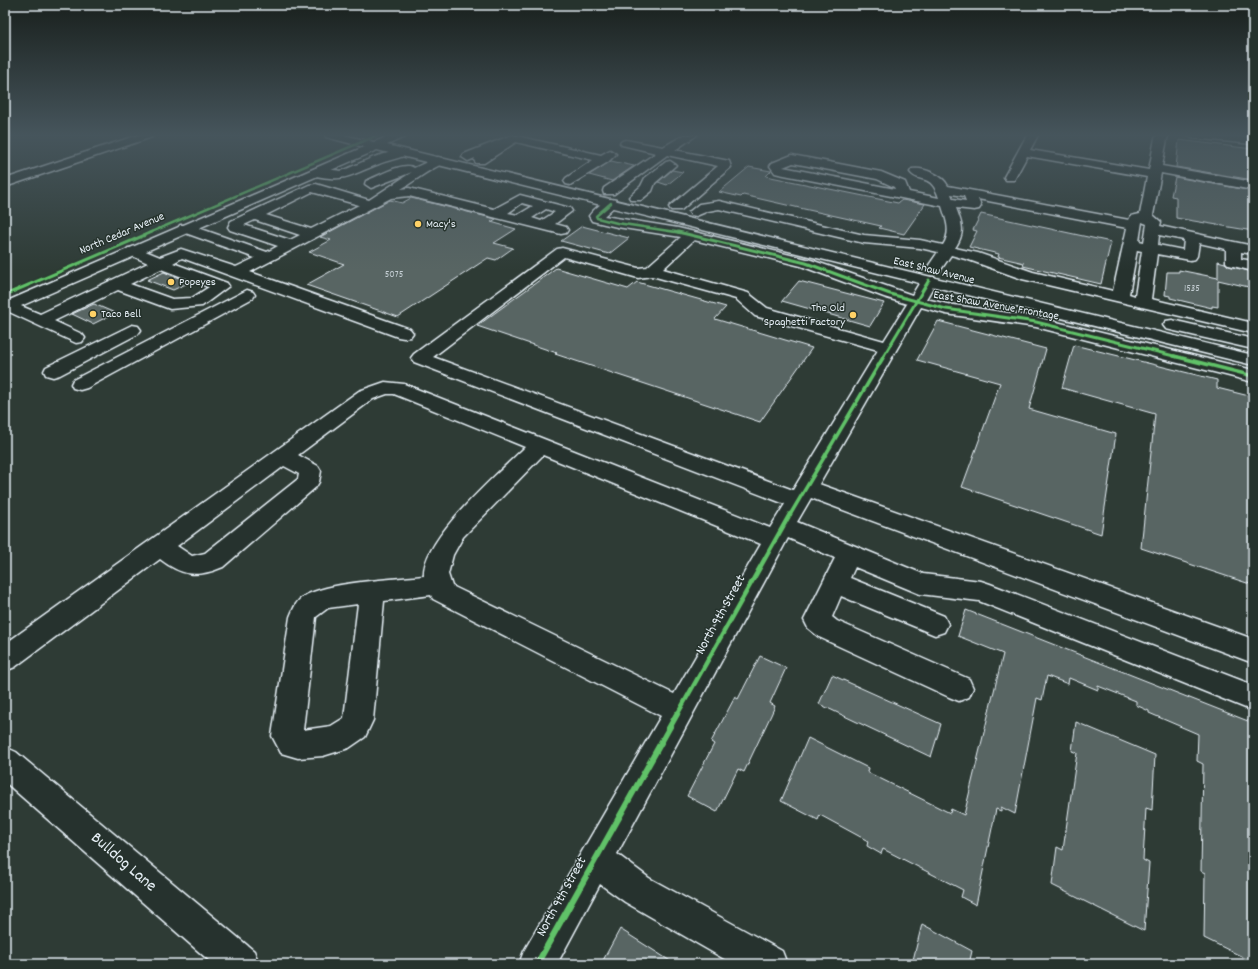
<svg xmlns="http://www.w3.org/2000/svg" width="1258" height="969" viewBox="0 0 1258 969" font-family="Dekko,sans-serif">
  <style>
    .building { fill: #596563; stroke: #e8f1f8 }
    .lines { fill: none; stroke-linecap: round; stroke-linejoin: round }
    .minor-casing { stroke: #e8f1f8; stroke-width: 3 }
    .major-casing { stroke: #e8f1f8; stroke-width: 3 }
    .minor { fill: #26332d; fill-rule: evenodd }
    .major { fill: #26332d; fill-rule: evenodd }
    .cycleway-far4-casing { stroke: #26332d; stroke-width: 4 }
    .cycleway-far3-casing { stroke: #26332d; stroke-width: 5 }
    .cycleway-far2-casing { stroke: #26332d; stroke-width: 6 }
    .cycleway-far1-casing { stroke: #26332d; stroke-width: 7 }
    .cycleway-casing { stroke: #26332d; stroke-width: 8 }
    .cycleway-far4 { stroke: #61c268; stroke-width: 2.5 }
    .cycleway-far3 { stroke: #61c268; stroke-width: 3 }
    .cycleway-far2 { stroke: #61c268; stroke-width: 3.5 }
    .cycleway-far1 { stroke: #61c268; stroke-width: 4.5 }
    .cycleway { stroke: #61c268; stroke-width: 6 }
    .poi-dot { fill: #ffd166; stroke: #26332d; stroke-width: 1.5 }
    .labels { text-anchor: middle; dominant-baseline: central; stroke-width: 3; stroke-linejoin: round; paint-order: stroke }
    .far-number-label { font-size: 10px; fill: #c4ced3 }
    .far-poi-label { font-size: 12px; fill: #e8f1f8; stroke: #26332d; text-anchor: start }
    .far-street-label { font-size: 12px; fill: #e8f1f8; stroke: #26332d }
    .street-label { font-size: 14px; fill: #e8f1f8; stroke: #26332d }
    .near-street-label { font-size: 17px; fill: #e8f1f8; stroke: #26332d }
  </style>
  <rect width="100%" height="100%" fill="#2e3b35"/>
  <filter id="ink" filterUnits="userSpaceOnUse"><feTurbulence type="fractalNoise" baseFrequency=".025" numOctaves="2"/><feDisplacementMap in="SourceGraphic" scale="8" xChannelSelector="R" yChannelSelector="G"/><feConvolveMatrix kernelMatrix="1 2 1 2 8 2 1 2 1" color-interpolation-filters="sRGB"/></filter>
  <g filter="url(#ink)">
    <g class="building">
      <path d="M1179 140 1253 149V180L1176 167Z"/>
      <path d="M611 161 634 166 612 181 589 175Z"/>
      <path d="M749 167 771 171 766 176 898 203 902 200 925 204 904 234 879 228 881 226 804 209 743 195 741 197 719 192Z"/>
      <path d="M672 170 683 172 667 185 658 182Z"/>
      <path d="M1175 177 1253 191V231L1176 218V197L1171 196Z"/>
      <path d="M411 198 496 219 491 222 516 229 494 243 513 248 496 260 488 258 398 317 306 285 344 264 309 252 331 240 320 237 390 200 402 203Z"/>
      <path d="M981 214 1111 242 1101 284 1023 266 1024 263 998 257 999 254 969 247 977 231 973 230Z"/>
      <path d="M582 226 629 238 609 254 561 241Z"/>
      <path d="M1218 261 1225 263 1229 266 1253 272V288L1218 280V307L1212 306V308L1170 298V296L1165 295 1167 272H1179V270L1218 278Z"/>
      <path d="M556 268 628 289 637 282 726 307 715 319 812 348 760 422 555 354 557 353 477 326Z"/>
      <path d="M164 272 171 275 190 282 173 290 147 280Z"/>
      <path d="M799 281 884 303 870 326 782 301Z"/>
      <path d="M94 304 115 313 93 324 72 314Z"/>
      <path d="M938 321 1046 349 1029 409 1116 434 1101 534 962 487 1000 383 917 360Z"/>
      <path d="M1074 345 1217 380V388L1253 397V585L1141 548 1155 414 1062 388Z"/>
      <path d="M966 610 1253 723V756L1251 755 1253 839V962L1204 938 1205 873 1201 871 1203 764 1197 761 1198 734 1149 713V711L1136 705V701L1098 686V690L1069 678 1068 684 1047 676 1042 700 1037 698 1015 814 1001 807V811L996 809 976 905 961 897 963 890 883 849 881 854 867 846 868 841 820 815 818 820 781 801 808 738 868 768 867 772 950 813 951 809 964 815 1003 654 958 636Z"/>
      <path d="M760 656 786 668 770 703 775 706 771 715 744 772 738 769 717 812 687 796 714 744 711 742 735 697 738 699Z"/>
      <path d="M832 675 941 724 931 757 819 704Z"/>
      <path d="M1076 722 1155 755 1152 810 1146 808 1143 860 1149 863 1144 931 1052 885 1057 847 1063 850 1077 753 1072 751Z"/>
      <path d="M922 924 972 951 969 964H912Z"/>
      <path d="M620 929 675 964H601Z"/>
    </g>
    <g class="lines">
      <g class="minor-casing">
        <g id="minor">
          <path d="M138 135H154L152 137 5 187V179Z"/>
          <path d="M512 135 601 155 610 150 616 154 608 162 570 185 566 184 564 181 566 178 593 160 516 142 484 163H476L474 160 475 158 468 161 462 157 464 154Z"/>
          <path d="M684 135H697L675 150 729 161 731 167 681 210H671L669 207 718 166 667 155 614 194H604L603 191 604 188 656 153 622 145 620 143 622 141 626 140 663 147Z"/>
          <path d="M1027 135H1038L1030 150 1149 170 1155 138 1158 135H1169L1167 139 1162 166 1253 182V190L1161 173 1153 215 1161 222 1160 226 1253 246V254L1241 252V259L1253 261V271L1229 265 1226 262V249L1199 243 1197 256 1195 259 1190 260 1157 254 1151 299 1253 323V333L1022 279 969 260 951 255 940 271H930L927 268 938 252 920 248 864 243 719 209 708 211 696 216 691 215 689 212 699 204 719 201 864 235 920 240 943 245C952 231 946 220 942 206L779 174 775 173 770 166 772 163 792 155 881 172 905 182 909 192 939 198C931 172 919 184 910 172L912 169C923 167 943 175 948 186L1129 220 1131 216 1140 214 1147 177 1027 156 1014 180H1006L1004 177ZM793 163 877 179 894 187 895 189 783 167ZM951 194 964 196 966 201 953 199ZM978 199 1127 228 1113 291 1033 272 978 253 955 248C966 231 962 225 956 208L974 210 979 209 981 206ZM1142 222 1147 224 1144 242 1139 241ZM1159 235 1184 240 1183 250 1158 245ZM1137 250 1142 251 1135 296 1129 294Z"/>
          <path d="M1186 135H1223L1253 138V144L1192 138Z"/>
          <path d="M402 149 408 153 406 155C398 159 388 160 379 164 349 175 346 183 312 175L310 172 316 168 342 171 374 157Z"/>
          <path d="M438 157 442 158 444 161 442 164C427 171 416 180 401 189L409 188 494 209 520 195 570 208 572 211 555 224 566 227 568 230 566 233 561 234 409 196 391 198 250 272 410 329 413 333 410 337 404 338 398 337 182 258 173 263 227 283 229 286 202 306 170 309 118 290 54 321 82 334 85 338 82 342 76 343 5 310V302L9 301 40 314 148 263 128 254 126 251 128 248H138L160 257 181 249 236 267 255 258 180 231 178 228 180 225H190L267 252 278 246 230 230 228 227 231 221 309 185 316 184 369 200 412 172 371 188 365 184 366 181C377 177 405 160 414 168ZM312 192 359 205 311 229 266 215ZM522 203 533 206 518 215 508 213ZM546 209 555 212 541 221 532 218ZM255 220 300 235 290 240 244 225ZM161 269 209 287 192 298 172 299 130 284Z"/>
          <path d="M670 161 676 165 655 183 652 191 641 200H631L629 197 641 186 645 178 666 162Z"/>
          <path d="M611 199 616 200 618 203 604 216 678 228 811 260 912 295 923 277H935L937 280 926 299 947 304 1036 317 1253 370V382L1036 327 946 314 921 307 819 484 1253 639V663L811 498 797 522 923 574 981 581 990 584 1253 685V711L979 601 920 594 855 567 850 578 944 616 948 624 944 632 935 635 841 596 832 617 837 621 969 679 973 688 969 697 959 701 949 697 819 637 808 628 804 620 835 558 788 538 617 854 649 878 782 951 787 964H733L625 902 600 884 557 964H519L524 951 661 716 433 599 431 595 384 601 373 720 365 737 349 748 323 756 298 758 281 753 272 736 290 617C293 610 296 601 303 597 325 582 396 579 424 576 421 539 499 473 525 447L394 394H387L373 399 298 455 318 466 321 471 319 482 316 487 223 567C197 578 182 576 160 559L15 667 5 671V644L359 391 385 382 404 384 770 528 785 504 414 362 411 358 414 354 557 249 562 248 638 268 647 267 681 237 617 227 592 221 589 216C594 209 603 201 611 199ZM694 240 801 266 884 297 907 304 884 341 767 308 748 293 663 269ZM564 257 638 278 652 276 736 299 755 316 878 350 793 490 433 357ZM543 455 761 544 674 694 452 586 448 574 453 555 463 537ZM284 466 299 474 298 479 205 553 192 556 177 546ZM358 604 344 718 331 726 303 730 316 617 328 608Z"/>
          <path d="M247 290 253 292 255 295 253 298 87 388 80 390 73 388 71 384 73 380Z"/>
          <path d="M132 325 138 326 141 330 138 334 60 375 53 377 46 375 44 371 46 367Z"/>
          <path d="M5 747 16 752 254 951 259 964H213L5 782Z"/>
        </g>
      </g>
      <g class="major-casing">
        <g id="major">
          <path d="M325 135H343L374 142 392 135H406L405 137 387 145 1253 355V365L377 150 5 313V302L364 147 326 137Z"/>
          <path d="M1172 320 1253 339V349L1166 329 1163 325 1166 321Z"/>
        </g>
      </g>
      <use href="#minor" class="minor"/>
      <use href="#major" class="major"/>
      <g class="cycleway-far4-casing">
        <g id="cycleway-far4">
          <path d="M611 203 596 216 597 218 617 223 682 233"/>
          <path d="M149 233 378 135"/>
        </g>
      </g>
      <g class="cycleway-far3-casing">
        <g id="cycleway-far3">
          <path d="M678 232 806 263 890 294 946 309 1036 322 1178 357"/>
          <path d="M5 295 152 232"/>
          <path d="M883 357 929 280"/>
        </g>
      </g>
      <g class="cycleway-far2-casing">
        <g id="cycleway-far2">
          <path d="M1174 356 1253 376"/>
          <path d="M790 515 884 356"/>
        </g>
      </g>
      <g class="cycleway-far1-casing">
        <path id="cycleway-far1" d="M677 715 790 514"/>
      </g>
      <g class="cycleway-casing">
        <path id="cycleway" d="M537 964 677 714"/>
      </g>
      <use href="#cycleway-far4" class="cycleway-far4"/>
      <use href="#cycleway-far3" class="cycleway-far3"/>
      <use href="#cycleway-far2" class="cycleway-far2"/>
      <use href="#cycleway-far1" class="cycleway-far1"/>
      <use href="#cycleway" class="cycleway"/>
    </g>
  </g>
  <linearGradient id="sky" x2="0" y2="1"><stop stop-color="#19201d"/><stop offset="0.5" stop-color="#46555c"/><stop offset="1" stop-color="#46555c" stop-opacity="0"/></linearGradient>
  <rect width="1258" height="270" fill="url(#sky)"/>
  <g class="poi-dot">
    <circle cx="418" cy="224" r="4"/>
    <circle cx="171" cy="282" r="4"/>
    <circle cx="93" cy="314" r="4"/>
    <circle cx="853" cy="315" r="4"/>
  </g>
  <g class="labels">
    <g class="far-number-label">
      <text x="394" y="275">5075</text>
      <text x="1192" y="289">1535</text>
    </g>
    <g class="far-poi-label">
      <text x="426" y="224">Macy's</text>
      <text x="179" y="282">Popeyes</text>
      <text x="845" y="308" text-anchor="end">The Old<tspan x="845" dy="14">Spaghetti Factory</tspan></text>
      <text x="101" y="314">Taco Bell</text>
    </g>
    <g class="far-street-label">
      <text transform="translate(122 234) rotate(-23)">North Cedar Avenue</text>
      <text transform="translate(934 271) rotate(14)">East Shaw Avenue</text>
      <text transform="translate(996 306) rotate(10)">East Shaw Avenue Frontage</text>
    </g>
    <g class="street-label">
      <text transform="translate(721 615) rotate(-61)">North 9th Street</text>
      <text transform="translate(562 897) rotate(-61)">North 9th Street</text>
    </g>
    <g class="near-street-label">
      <text transform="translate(123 863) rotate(41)">Bulldog Lane</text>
    </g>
  </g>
  <rect width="1258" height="969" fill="none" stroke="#26332d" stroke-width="20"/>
  <rect x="10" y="10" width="1238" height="949" fill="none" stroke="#e8f1f8" stroke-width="1.5" filter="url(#ink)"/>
</svg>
